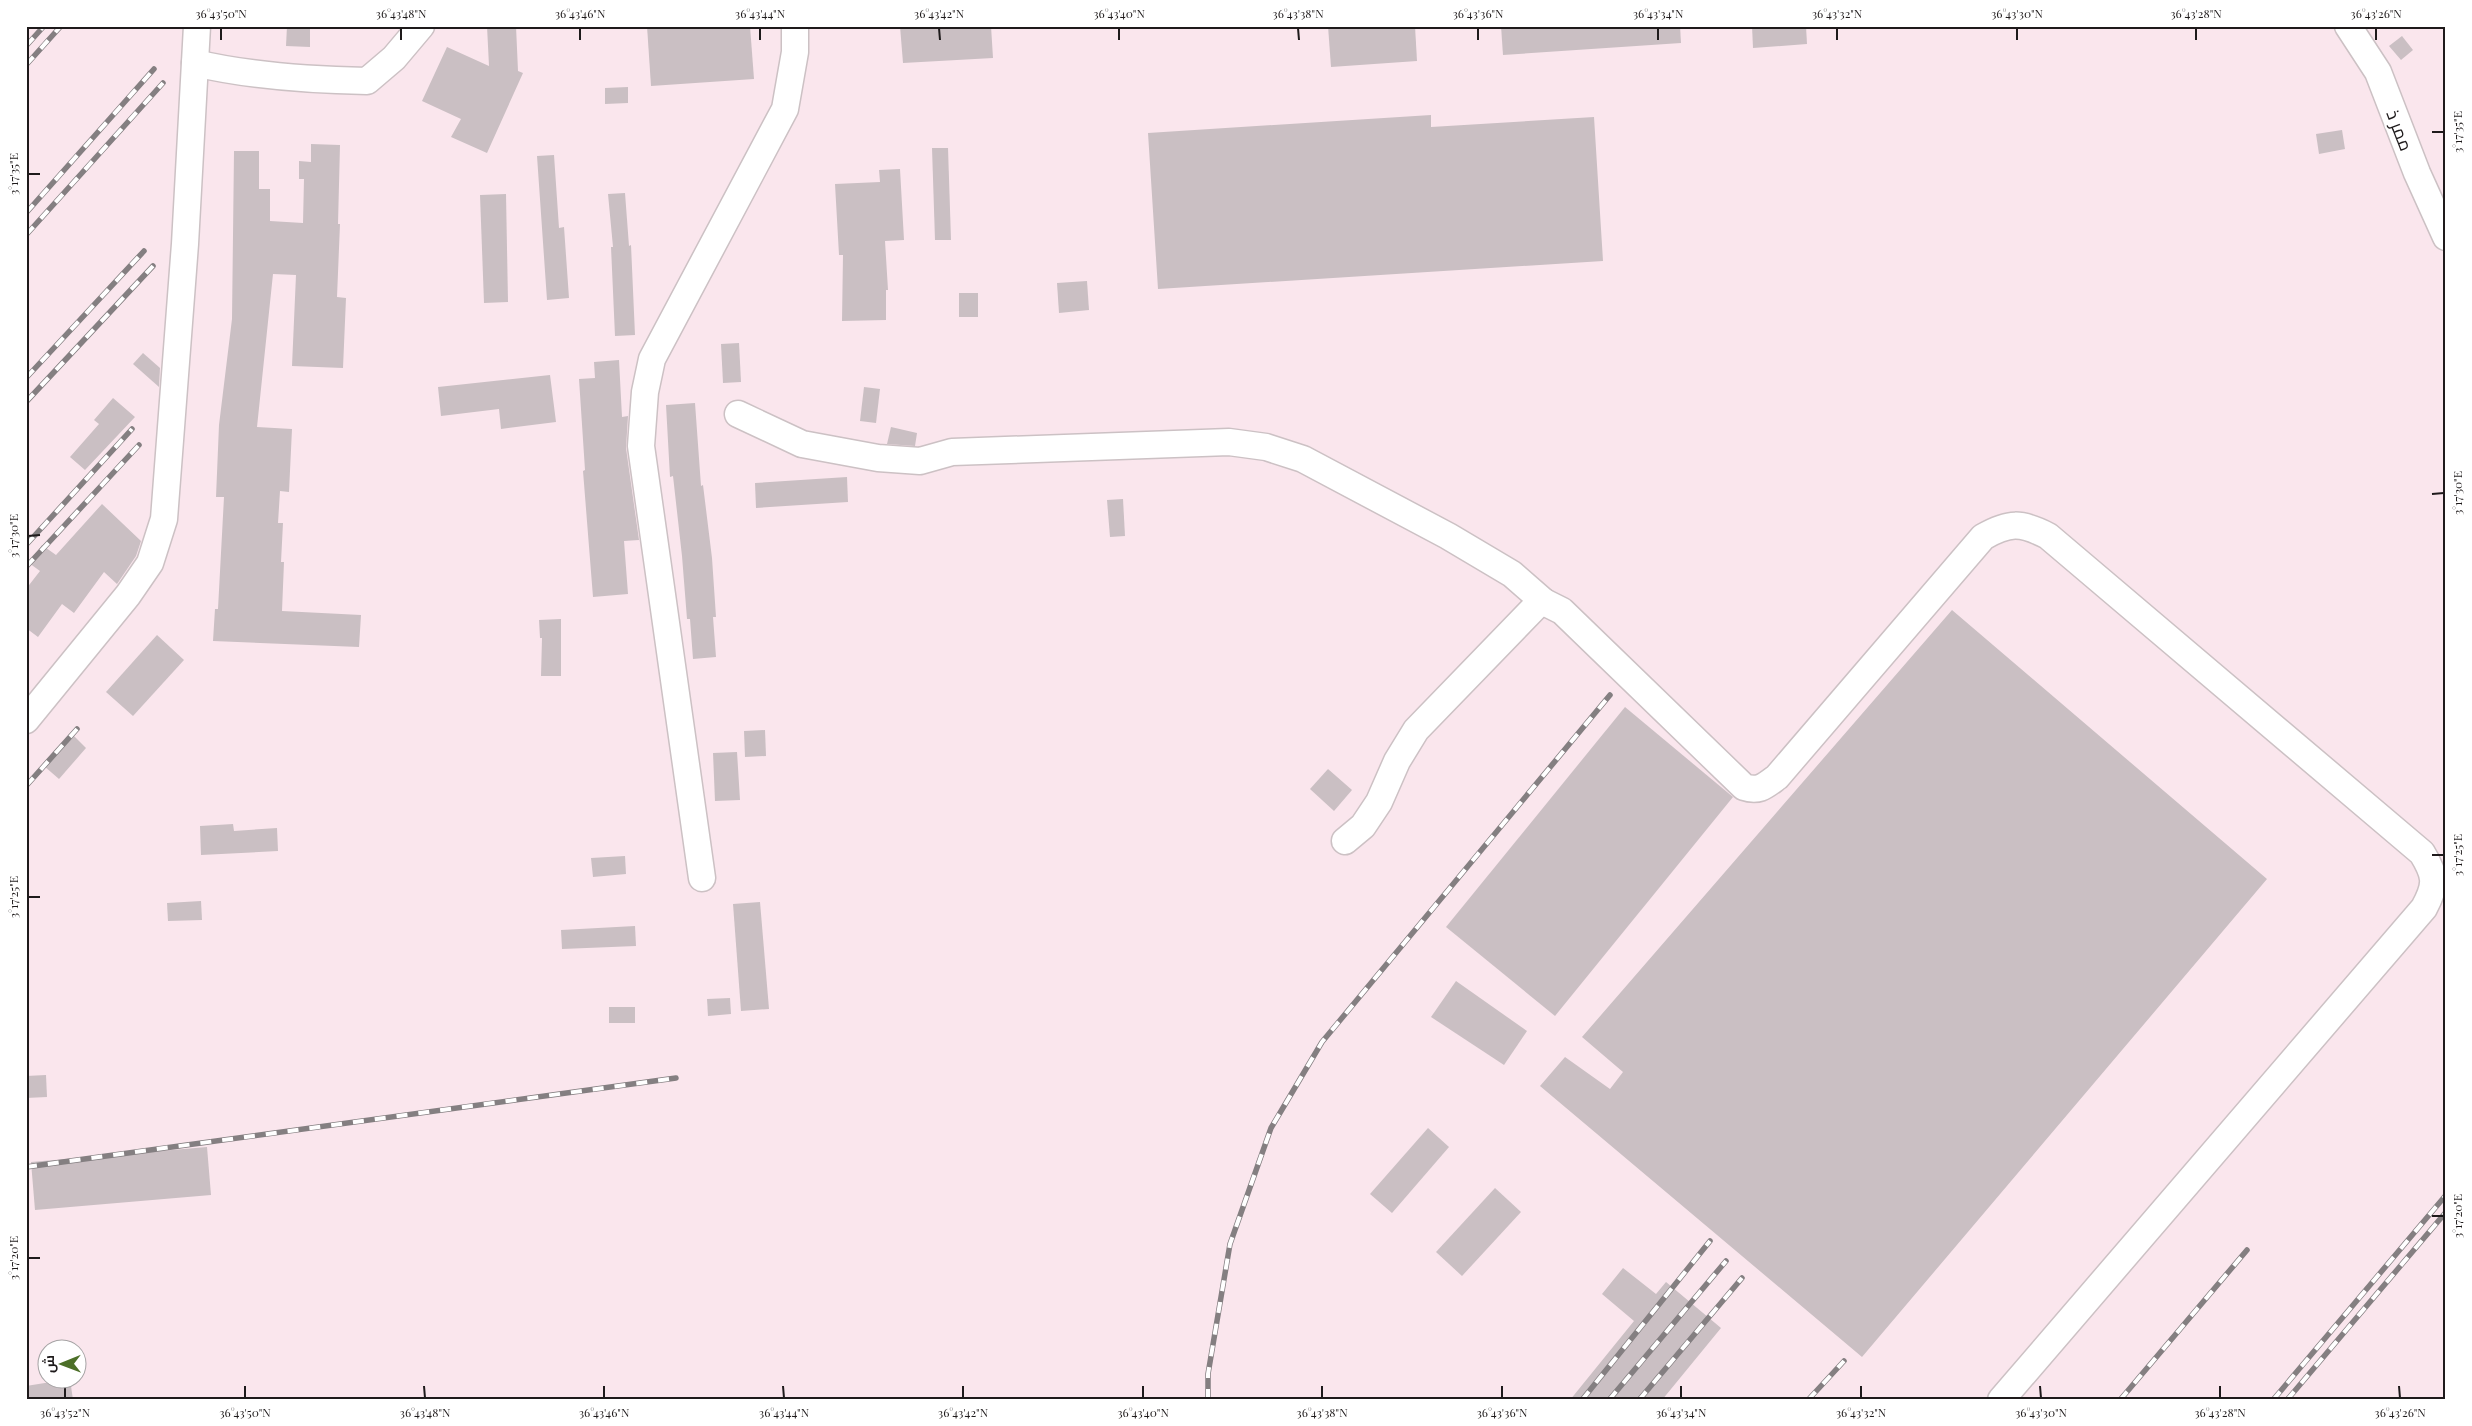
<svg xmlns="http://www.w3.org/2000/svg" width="2472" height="1426" viewBox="0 0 2472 1426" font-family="'Playfair Display',Cairo,serif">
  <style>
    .built { fill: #fae6ed; fill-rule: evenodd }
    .building { fill: #cabfc3 }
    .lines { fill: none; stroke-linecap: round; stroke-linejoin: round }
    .minor-casing { stroke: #ccc1c4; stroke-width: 29 }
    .minor { stroke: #fff; stroke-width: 26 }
    .rail-casing { stroke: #847f81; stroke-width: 5.5 }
    .rail { stroke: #fff; stroke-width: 4; stroke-dasharray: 11; stroke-linecap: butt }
    .ticks { fill: none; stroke: #1e1a1b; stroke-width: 2 }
    .labels { text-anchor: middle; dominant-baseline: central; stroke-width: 4; stroke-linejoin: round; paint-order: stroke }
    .street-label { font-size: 18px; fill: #1e1a1b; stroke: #fff }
    .neatline { fill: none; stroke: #1e1a1b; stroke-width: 2 }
    .ticks-label { font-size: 12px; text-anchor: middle; fill: #1e1a1b }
  </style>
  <rect width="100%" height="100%" fill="#fef7fa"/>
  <path class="built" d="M26 26H2446V1400H26ZM48 1348H78V1378H48Z"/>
  <g class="building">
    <path d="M287 26H310V47L286 46Z"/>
    <path d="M487 26H516L518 71 523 73 487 153 451 137 461 119 422 101 447 47 489 66Z"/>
    <path d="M647 26H750L754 79 651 86Z"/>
    <path d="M900 26H991L993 58 903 63Z"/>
    <path d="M1328 26H1415L1417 61 1331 67Z"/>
    <path d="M1501 26H1680L1681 43 1503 55Z"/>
    <path d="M1752 26H1806L1807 44 1753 48Z"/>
    <path d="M2402 36 2413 50 2401 60 2389 46Z"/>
    <path d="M628 87V103L605 104V88Z"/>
    <path d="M1431 115V127L1594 117 1603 261 1158 289 1148 133Z"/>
    <path d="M2342 130 2345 149 2319 154 2316 134Z"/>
    <path d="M311 144 340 145 338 224H340L337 297 346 298 343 368 292 366 296 275 273 274 257 427 292 429 289 492 280 491 278 523H283L281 562H284L282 611 361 615 359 647 213 641 215 609H218L224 497H216L219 425 232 319 234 151H259V189H270V221L303 223 304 179H299V161L311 162Z"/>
    <path d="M932 148H948L951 240H935Z"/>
    <path d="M554 155 559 228 564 227 569 298 547 300 537 156Z"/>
    <path d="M900 169 904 240 885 241 888 290H886V320L842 321 843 255H839L835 184 880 182 879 170Z"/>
    <path d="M625 193 629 246 631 245 635 335 615 336 611 247H613L608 194Z"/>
    <path d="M506 194 508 302 484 303 480 195Z"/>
    <path d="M1087 281 1089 310 1059 313 1057 283Z"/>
    <rect x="959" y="293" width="19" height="24"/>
    <path d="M739 343 741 382 723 383 721 344Z"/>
    <path d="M143 353 160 368 159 387 133 364Z"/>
    <path d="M619 360 622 417 628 416 626 448 639 540 624 541 628 594 593 597 583 471 585 470 579 379 595 378 594 362Z"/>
    <path d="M550 375 556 422 501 429 499 409 441 416 438 387Z"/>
    <path d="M864 387 880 389 876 423 860 421Z"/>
    <path d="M113 398 135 417 85 470 70 457 99 424 94 420Z"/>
    <path d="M695 403 701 486 703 485 712 558 716 617H713L716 657 693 659 690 619H687L682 556 673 476 670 477 666 405Z"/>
    <path d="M891 427 917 433 915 446 887 444Z"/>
    <path d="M847 477 848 502 756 508 755 483Z"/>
    <path d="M1123 499 1125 536 1110 537 1107 500Z"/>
    <path d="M102 504 141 541 136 556 117 584 104 572 74 613 62 604 38 637 26 628V589L40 571 29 563 42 545 56 555Z"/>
    <path d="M1952 610 2267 879 1862 1357 1540 1086 1565 1057 1610 1089 1623 1072 1582 1037Z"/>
    <path d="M561 619V676H541L542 638H540L539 620Z"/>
    <path d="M157 635 184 660 133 716 106 692Z"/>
    <path d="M1625 707 1733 797 1555 1016 1446 927Z"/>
    <path d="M765 730 766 756 745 757 744 731Z"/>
    <path d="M72 734 86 748 59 779 44 766Z"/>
    <path d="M737 752 740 800 715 801 713 753Z"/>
    <path d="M1328 769 1352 790 1334 811 1310 789Z"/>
    <path d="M233 824 234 831 277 828 278 851 201 855 200 826Z"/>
    <path d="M625 856 626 874 593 877 591 858Z"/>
    <path d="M201 901 202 920 168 921 167 903Z"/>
    <path d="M760 902 769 1009 741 1011 733 904Z"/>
    <path d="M635 926 636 946 562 949 561 930Z"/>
    <path d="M1456 981 1527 1031 1504 1065 1431 1017Z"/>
    <path d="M730 998 731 1014 708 1016 707 999Z"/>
    <rect x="609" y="1007" width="26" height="16"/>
    <path d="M46 1075 47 1097 26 1098V1076Z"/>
    <path d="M1428 1128 1449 1147 1392 1213 1370 1194Z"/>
    <path d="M207 1147 211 1195 35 1210 31 1162Z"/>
    <path d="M1495 1188 1521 1212 1462 1276 1436 1252Z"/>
    <path d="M1623 1268 1656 1294 1666 1282 1721 1328 1662 1400H1570L1634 1321 1602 1294Z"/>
    <path d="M70 1379 73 1400H26V1386Z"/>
  </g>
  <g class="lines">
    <g class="minor-casing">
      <g id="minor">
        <path d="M2348 26 2378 72 2417 173 2446 237"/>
        <path d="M195 63C250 76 310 80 367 81L394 58 421 26"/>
        <path d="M738 414 802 444 878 458 920 461 952 452 1229 442 1266 447 1303 459 1448 536 1512 574 1544 602"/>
        <path d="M26 720 128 595 150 563 164 519 185 244 197 26"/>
        <path d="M1345 841 1363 826 1379 802 1397 761 1416 730 1537 605 1544 602 1562 611 1744 787C1759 792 1765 786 1777 777L1983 537C2009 522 2021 522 2048 536L2422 853C2436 876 2437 884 2424 908L2001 1400"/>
        <path d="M702 878 641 446 645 392 652 359 785 109 795 52V26"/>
      </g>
    </g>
    <use href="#minor" class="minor"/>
    <g class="rail-casing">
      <g id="rail">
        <path d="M26 46 44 26"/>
        <path d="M26 65 61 26"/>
        <path d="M26 213 154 69"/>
        <path d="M26 235 163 83"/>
        <path d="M26 378 144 251"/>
        <path d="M26 402 153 266"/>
        <path d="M26 545 132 429"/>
        <path d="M26 567 139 445"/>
        <path d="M26 786 77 729"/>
        <path d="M26 1167 676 1078"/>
        <path d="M1208 1400V1374L1230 1244 1271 1128 1322 1042 1610 695"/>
        <path d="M1582 1400 1710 1241"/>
        <path d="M1609 1400 1726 1261"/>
        <path d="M1639 1400 1742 1278"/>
        <path d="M1808 1400 1844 1361"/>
        <path d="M2120 1400 2247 1250"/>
        <path d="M2273 1400 2446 1195"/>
        <path d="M2287 1400 2446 1212"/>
      </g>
    </g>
    <use href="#rail" class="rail"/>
  </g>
  <path class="ticks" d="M221 28V40M401 28V40M580 28V40M760 28V40M939 28 940 40M1119 28V40M1298 28 1299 40M1478 28V40M1658 28V40M1837 28V40M2017 28V40M2196 28V40M2376 28V40M2432 132H2444M28 174H40M2432 494 2444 493M28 536 40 535M2432 855H2444M28 897H40M2432 1216H2444M28 1258H40M65 1386V1398M245 1386V1398M424 1386 425 1398M604 1386V1398M783 1386 784 1398M963 1386V1398M1143 1386V1398M1322 1386V1398M1502 1386V1398M1681 1386V1398M1861 1386V1398M2040 1386 2041 1398M2220 1386V1398M2399 1386 2400 1398"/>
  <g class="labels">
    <g class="street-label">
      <text transform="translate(2400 130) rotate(69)">ممر ذ</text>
    </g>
  </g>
  <rect width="2472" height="1426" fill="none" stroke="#ffffff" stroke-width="55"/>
  <g transform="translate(62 1364) rotate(269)"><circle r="24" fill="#ffffff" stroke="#a5a3a4"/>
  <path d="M0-4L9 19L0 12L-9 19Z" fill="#4c6f28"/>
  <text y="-8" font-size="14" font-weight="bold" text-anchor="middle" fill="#1e1a1b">ش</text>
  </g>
  <rect x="28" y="28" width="2416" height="1370" class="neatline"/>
  <g class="ticks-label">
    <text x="221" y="18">36°43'50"N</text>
    <text x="401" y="18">36°43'48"N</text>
    <text x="580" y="18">36°43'46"N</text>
    <text x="760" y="18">36°43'44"N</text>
    <text x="939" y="18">36°43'42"N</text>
    <text x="1119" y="18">36°43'40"N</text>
    <text x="1298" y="18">36°43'38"N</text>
    <text x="1478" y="18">36°43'36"N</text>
    <text x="1658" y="18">36°43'34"N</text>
    <text x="1837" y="18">36°43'32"N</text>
    <text x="2017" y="18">36°43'30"N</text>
    <text x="2196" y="18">36°43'28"N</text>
    <text x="2376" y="18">36°43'26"N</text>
    <text transform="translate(2458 132) rotate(-90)" y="4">3°17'35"E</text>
    <text transform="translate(14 174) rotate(-90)" y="4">3°17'35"E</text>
    <text transform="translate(2458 493) rotate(-90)" y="4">3°17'30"E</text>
    <text transform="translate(14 536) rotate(-90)" y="4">3°17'30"E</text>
    <text transform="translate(2458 855) rotate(-90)" y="4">3°17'25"E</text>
    <text transform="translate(14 897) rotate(-90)" y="4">3°17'25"E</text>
    <text transform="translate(2458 1216) rotate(-90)" y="4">3°17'20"E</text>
    <text transform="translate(14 1258) rotate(-90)" y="4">3°17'20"E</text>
    <text x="65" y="1417">36°43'52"N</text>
    <text x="245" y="1417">36°43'50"N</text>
    <text x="425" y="1417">36°43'48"N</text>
    <text x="604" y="1417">36°43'46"N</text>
    <text x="784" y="1417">36°43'44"N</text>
    <text x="963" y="1417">36°43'42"N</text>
    <text x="1143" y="1417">36°43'40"N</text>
    <text x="1322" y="1417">36°43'38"N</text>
    <text x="1502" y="1417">36°43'36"N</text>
    <text x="1681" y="1417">36°43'34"N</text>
    <text x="1861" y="1417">36°43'32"N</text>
    <text x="2041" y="1417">36°43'30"N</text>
    <text x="2220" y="1417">36°43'28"N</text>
    <text x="2400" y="1417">36°43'26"N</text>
  </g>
</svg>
